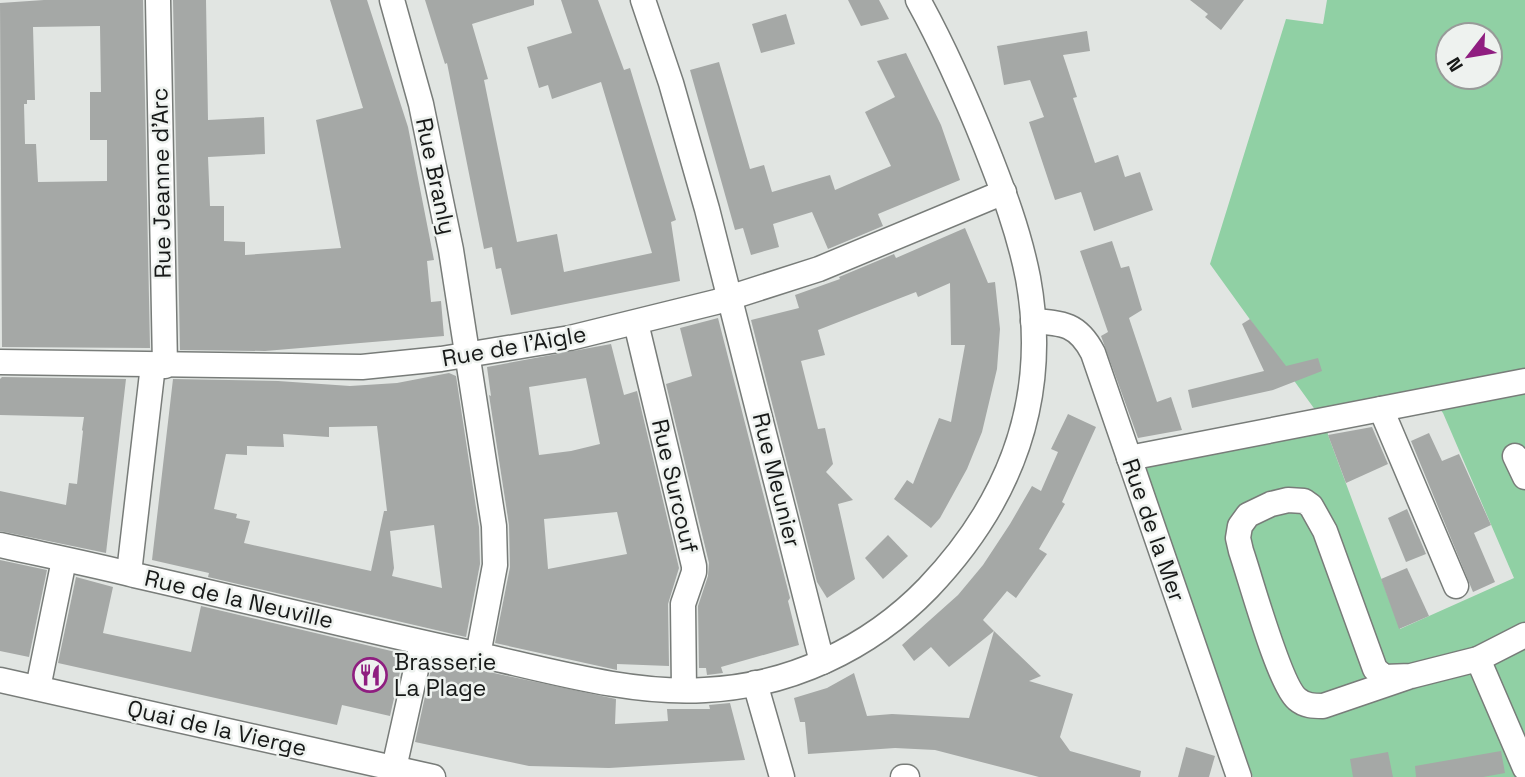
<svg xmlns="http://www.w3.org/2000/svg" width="1525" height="777" viewBox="0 0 1525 777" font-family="'Space Grotesk',sans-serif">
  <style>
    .green { fill: #90d0a4; fill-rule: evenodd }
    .building { fill: #a5a8a6; fill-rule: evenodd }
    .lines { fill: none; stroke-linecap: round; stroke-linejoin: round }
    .minor-casing { stroke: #787c79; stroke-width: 27 }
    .minor { stroke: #fff; stroke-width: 24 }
    .labels { text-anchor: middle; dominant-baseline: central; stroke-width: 5; stroke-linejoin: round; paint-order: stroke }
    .street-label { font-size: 23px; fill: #171918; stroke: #eef2ef }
    .poi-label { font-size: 23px; fill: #171918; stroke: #eef2ef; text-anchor: start }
  </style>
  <rect width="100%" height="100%" fill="#e1e5e2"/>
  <path class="green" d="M1327 0H1525V777H1253L1143 465 1326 425 1210 264 1286 19 1323 24ZM1448 35H1490V77H1448ZM1438 407 1443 413 1514 578 1400 629 1328 435 1327 426Z"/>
  <g class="building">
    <path d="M44 0H143L150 348 2 347 0 3ZM100 26 101 92H90V140H107V181L38 182 36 144H25L24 104H27V100H35L33 27Z"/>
    <path d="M173 0H206L208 120 264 117 265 154 208 157 210 206H224V241L245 242V255L341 248 316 120 363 108 330 0H367L408 127 434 260 427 261 431 302 441 301 444 336 265 351 180 350Z"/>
    <path d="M425 0H534V5L472 24 488 79 484 80 517 242 557 234 564 272 652 253 601 82 552 99 548 85 539 88 527 47 572 33 561 0H598L624 70 630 68 676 220 671 222 680 281 511 315 501 268 496 269 492 247 484 249 447 63 445 64Z"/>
    <path d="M848 0H879L889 19 861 26Z"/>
    <path d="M1190 0H1244L1221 30 1205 17 1208 14Z"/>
    <path d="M786 14 795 44 761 53 752 24Z"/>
    <path d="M1087 31 1090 51 1063 55 1077 97 1073 98 1095 163 1118 155 1125 177 1140 172 1153 210 1094 231 1081 192 1055 200 1029 122 1044 117 1030 80 1004 85 997 46Z"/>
    <path d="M906 53 941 125 960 180 878 214 883 226 828 249 812 212 773 224 779 247 751 255 743 228 735 230 690 70 719 62 750 169 764 165 772 192 830 175 835 190 891 166 865 112 895 97 877 61Z"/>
    <path d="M965 228 988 283 995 282 1000 329 997 369 982 432 967 469 940 518 931 528 894 499 907 480 913 484 939 418 951 422 965 345H951L950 283 918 297 916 292 818 330 825 355 801 361 818 429 825 428 833 464 826 472 853 500 838 504 855 579 827 598 817 582 751 320 799 308 795 295 840 279 839 277 894 254 896 258Z"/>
    <path d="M1112 241 1121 268 1129 266 1142 310 1129 318 1157 402 1171 397 1182 430 1138 438 1101 336 1108 332 1080 251Z"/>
    <path d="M718 318 790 598 788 601 799 645 721 667 723 673 707 675 706 668H699L698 606 708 576 709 563 666 384 692 376 680 328Z"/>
    <path d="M1250 319 1286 366 1318 358 1322 371 1273 390 1192 408 1188 390 1264 371 1242 324Z"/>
    <path d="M611 344 624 395 637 391 679 568 668 604 669 666 617 664V670L495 643 510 567 509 525 489 395 491 396 487 367ZM586 378 600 444 571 451 539 455 529 387ZM617 512 627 554 548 569 544 519Z"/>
    <path d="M449 373 456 376 479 527 480 564 466 637 208 577 209 573 152 560 173 379 278 381 350 386 397 383ZM377 426 387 511H384L371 571 244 543 250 521 236 518 237 514 214 509 226 454 247 455V446L284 447 283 434 329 437V427ZM434 525 442 588 392 576 394 568 390 531Z"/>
    <path d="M2 377 126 379 106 553 0 531V491L66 505 69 483 77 484 83 431 82 430 84 417 0 415V379Z"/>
    <path d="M1068 414 1096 427 1062 502 1065 504 1039 549 1047 554 1016 598 1007 591 983 620 994 631 949 667 931 647 914 661 902 645 958 595 983 565 1010 524 1032 486 1041 491 1058 452 1051 449Z"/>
    <path d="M1372 427 1388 464 1346 483 1328 435Z"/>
    <path d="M1429 433 1442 461 1459 454 1491 525 1474 533 1495 582 1473 592 1411 441Z"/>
    <path d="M1407 509 1426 554 1406 562 1388 518Z"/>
    <path d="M888 535 908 556 883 579 865 558Z"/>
    <path d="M0 560 47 570 29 657 0 651Z"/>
    <path d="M1407 568 1429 616 1399 629 1381 579Z"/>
    <path d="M76 577 113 587 103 633 191 652 201 606 404 654 390 716 342 705 337 725 58 663Z"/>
    <path d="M994 631 1041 676 1029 681 1073 694 1060 737 1070 751 1141 771 1140 777H1039L935 750 895 748 808 754 805 722H800L794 698 827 688 854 673 867 716 892 714 969 718Z"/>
    <path d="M433 660 616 699 615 724 668 721 667 709H710L709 705 730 703 745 760 609 768 529 766 415 742Z"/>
    <path d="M1186 747 1215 756 1209 777H1178Z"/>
    <path d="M1501 751 1505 773 1483 777H1416L1415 766Z"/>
    <path d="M1388 752 1393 777H1353L1350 759Z"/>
  </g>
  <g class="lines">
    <g class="minor-casing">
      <g id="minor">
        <path d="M158 0 165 366"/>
        <path d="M392 0 421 104 451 250 494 526 495 565 478 655"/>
        <path d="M643 0 671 83 707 209 822 662"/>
        <path d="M1033 321C1063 323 1078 324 1093 353L1239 777"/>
        <path d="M636 323 694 566V572L683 604 684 690"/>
        <path d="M0 362 362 367 441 359 570 338 716 302 819 269 1004 192"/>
        <path d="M1381 409 1456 586"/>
        <path d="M1515 456 1525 477"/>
        <path d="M1129 458 1525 381"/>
        <path d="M0 545C45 555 90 564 134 575 245 600 355 628 466 652 541 668 628 695 705 690 789 686 869 649 928 588 1011 501 1050 399 1028 278 1019 232 1003 190 986 147 966 97 944 47 918 0"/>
        <path d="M129 573 153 365"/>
        <path d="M1478 659 1525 768"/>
        <path d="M1411 676 1384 677 1375 669 1325 531 1311 506 1304 501 1288 500 1271 504 1248 515 1240 526 1238 538 1241 551C1251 580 1279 684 1297 699 1305 706 1314 706 1323 706L1411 676 1478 659 1525 635"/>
        <path d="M0 680 433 777"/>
        <path d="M755 683 782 777"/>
        <path d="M38 688 64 560"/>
        <path d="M394 768 422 643"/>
        <path d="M903 777H907"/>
      </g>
    </g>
    <use href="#minor" class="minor"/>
  </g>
  <defs>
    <g id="restaurant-ring" transform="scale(1.75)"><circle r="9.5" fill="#eef2ef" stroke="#8f1e80" stroke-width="1.5"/><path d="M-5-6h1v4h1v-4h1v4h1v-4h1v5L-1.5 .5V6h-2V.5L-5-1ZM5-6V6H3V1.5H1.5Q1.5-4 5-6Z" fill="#8f1e80"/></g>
  </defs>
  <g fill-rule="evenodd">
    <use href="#restaurant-ring" x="370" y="675"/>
  </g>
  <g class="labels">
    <g class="street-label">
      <text transform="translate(436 176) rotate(78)">Rue Branly</text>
      <text transform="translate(161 183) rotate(-91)">Rue Jeanne d'Arc</text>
      <text transform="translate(514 346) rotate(-10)">Rue de l'Aigle</text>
      <text transform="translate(777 480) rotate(76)">Rue Meunier</text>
      <text transform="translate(675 486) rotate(77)">Rue Surcouf</text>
      <text transform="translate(1154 530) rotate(71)">Rue de la Mer</text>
      <text transform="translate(239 599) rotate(13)">Rue de la Neuville</text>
      <text transform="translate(217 728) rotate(13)">Quai de la Vierge</text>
    </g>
    <g class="poi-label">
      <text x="394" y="662">Brasserie<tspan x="394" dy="26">La Plage</tspan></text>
    </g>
  </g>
  <g transform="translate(1469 56) rotate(239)"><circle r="33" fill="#eef2ef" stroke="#989b99" stroke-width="2"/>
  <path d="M0-5L12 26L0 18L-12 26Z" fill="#8f1e80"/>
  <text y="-10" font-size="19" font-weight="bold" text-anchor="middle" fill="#171918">N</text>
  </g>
</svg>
